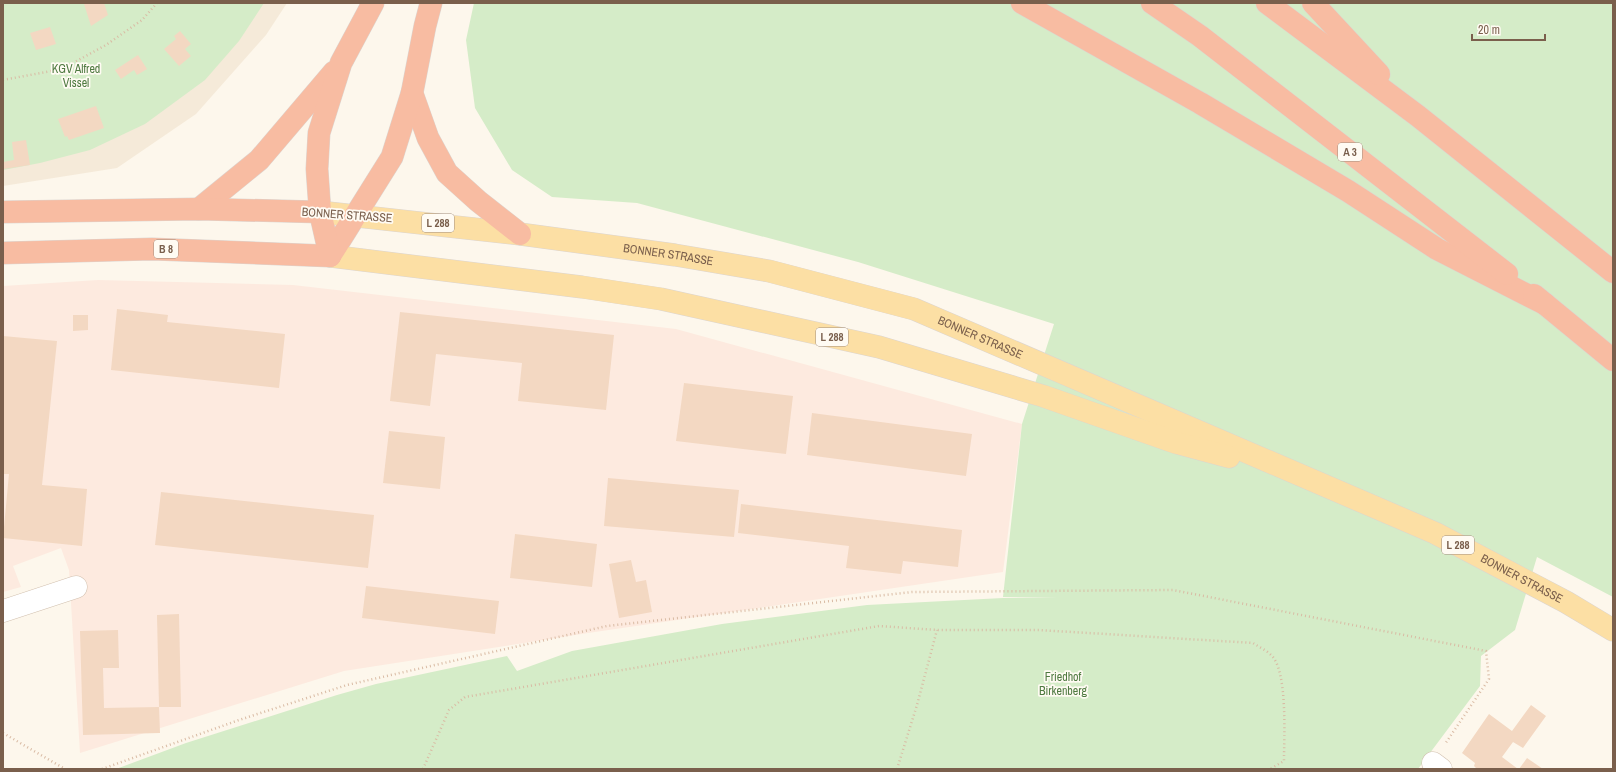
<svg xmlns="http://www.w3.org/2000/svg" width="1616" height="772" viewBox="0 0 1616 772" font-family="'Archivo Narrow',sans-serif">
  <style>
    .residential { fill: #f5ead9 }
    .commercial { fill: #fdeadf }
    .green { fill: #d5ecc8 }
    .building { fill: #f3d8c2 }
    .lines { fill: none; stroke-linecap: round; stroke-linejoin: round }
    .minor-casing { stroke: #d1c0af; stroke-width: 23 }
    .major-casing { stroke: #dcd5d0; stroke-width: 23 }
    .highway-casing { stroke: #dcd5d0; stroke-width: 23 }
    .path { stroke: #d9bba4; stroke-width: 2.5; stroke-dasharray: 1 3; stroke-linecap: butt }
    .minor { stroke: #fff; stroke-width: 22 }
    .major { stroke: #fcdfa4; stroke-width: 22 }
    .highway { stroke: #f8bca2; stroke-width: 22 }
    .labels { text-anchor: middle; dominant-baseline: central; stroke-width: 3.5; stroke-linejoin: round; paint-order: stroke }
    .shield { fill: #fffbf3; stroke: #a28e7e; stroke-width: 1 }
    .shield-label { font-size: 11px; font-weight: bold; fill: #7a5f4c }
    .park-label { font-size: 12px; fill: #4f7a41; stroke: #fffbf3 }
    .street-label { font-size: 12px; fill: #7a5f4c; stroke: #fffbf3 }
  </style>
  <rect width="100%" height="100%" fill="#fdf7ec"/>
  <path class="residential" d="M3 3H287L266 35 196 114 117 168 3 186Z"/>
  <path class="commercial" d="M98 280 293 285 676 329 1022 424 1003 572 588 633 344 671 80 753 69 570 61 548 13 566 21 587 3 592V286Z"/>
  <g class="green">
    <path d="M3 3H264L239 41 205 80 145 124 90 150 40 163 3 170Z"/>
    <path d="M474 3H1613V597L1537 557 1515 630 1481 656 1480 686 1418 769H116L186 743 337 695 376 684 507 656 517 671 572 651 722 624 867 605 1003 598H1058L1003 597 1022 424 1054 324 858 262 637 203 552 197 512 170 475 108 466 40Z"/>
  </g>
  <g class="building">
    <path d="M87 3H104L108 15 91 26 84 4Z"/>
    <path d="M50 27 56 44 36 50 30 33Z"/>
    <path d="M180 31 191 44 185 49 191 56 179 66 164 49 176 39 174 36Z"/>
    <path d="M138 55 147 69 137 75 134 70 121 79 115 70Z"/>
    <path d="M96 106 104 128 69 140 67 136 65 137 58 119Z"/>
    <path d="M26 140 30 165 4 169 3 162 14 160 12 142Z"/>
    <path d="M117 309 168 315 167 322 285 334 279 388 111 370Z"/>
    <path d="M400 312 614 335 606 410 518 401 522 363 436 354 430 406 390 401Z"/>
    <path d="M73 315H88V330L73 331Z"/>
    <path d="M3 336 57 341 42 485 87 489 82 546 3 538 9 474H3Z"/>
    <path d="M684 383 793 396 786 454 676 441Z"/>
    <path d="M812 413 972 434 966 476 807 455Z"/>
    <path d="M389 431 445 437 440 489 383 483Z"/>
    <path d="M608 478 739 490 734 537 604 526Z"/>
    <path d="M161 492 374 515 368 568 155 545Z"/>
    <path d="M741 504 962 530 958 567 903 561 901 574 846 568 849 546 738 533Z"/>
    <path d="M515 534 597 544 592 587 510 578Z"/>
    <path d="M631 560 636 582 646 580 652 612 619 618 609 564Z"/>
    <path d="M366 586 499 601 495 634 362 618Z"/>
    <path d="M179 614 181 707H159L157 615Z"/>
    <path d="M118 630 119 668H103L104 708 159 707 160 733 83 735 80 631Z"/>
    <path d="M1531 705 1546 716 1523 748 1513 742 1502 757 1518 769H1477L1474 766 1475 763 1462 753 1489 714 1512 731Z"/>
    <path d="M1527 758 1543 769H1519Z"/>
  </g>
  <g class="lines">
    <g class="minor-casing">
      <g id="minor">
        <path d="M3 611 76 587"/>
        <path d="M1433 763 1441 769"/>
      </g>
    </g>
    <g class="major-casing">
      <g id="major">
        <path id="s1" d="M320 212 520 234 675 255 769 271 914 309 1435 533 1566 602 1613 630"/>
        <path d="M330 256 582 287 661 299 879 347 1043 396 1177 443 1229 457"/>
      </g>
    </g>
    <g class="highway-casing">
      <g id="highway">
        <path d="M1022 3 1200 103 1348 191 1437 249 1545 304"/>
        <path d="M1152 3 1200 36 1507 274"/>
        <path d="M1267 3 1418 116 1613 272"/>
        <path d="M1313 3 1379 74"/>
        <path d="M412 93 428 138 447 173 478 201 520 234"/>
        <path d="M199 209 259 160 334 72"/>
        <path d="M3 212 199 209 320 212"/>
        <path d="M3 253 152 249 330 256"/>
        <path d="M330 256 392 157 412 93 425 26 431 3"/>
        <path d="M330 256 320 212 317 169 319 133 341 63 373 3"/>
        <path d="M1534 295 1613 360"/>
      </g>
    </g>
    <g class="path">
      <path d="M3 80 62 69 106 45 142 20 157 3"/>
      <path d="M3 733 65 769"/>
      <path d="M102 769 239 720 347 685 607 626 912 592 1173 590 1486 651 1489 679 1445 744"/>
      <path d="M423 769 449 710 465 697 879 626 937 630H1039L1253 643C1259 647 1266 650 1271 655 1288 670 1284 738 1284 761L1270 769"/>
      <path d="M897 769 917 705 937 630"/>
    </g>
    <use href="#minor" class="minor"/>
    <use href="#major" class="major"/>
    <use href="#highway" class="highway"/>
  </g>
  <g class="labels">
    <g class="shield">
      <rect x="1338" y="143" width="24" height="18" rx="3"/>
      <rect x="422" y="214" width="32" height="18" rx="3"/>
      <rect x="154" y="240" width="24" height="18" rx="3"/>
      <rect x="816" y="328" width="32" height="18" rx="3"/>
      <rect x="1442" y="536" width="32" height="18" rx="3"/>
    </g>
    <g class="shield-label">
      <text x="1350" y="152">A 3</text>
      <text x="438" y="223">L 288</text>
      <text x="166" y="249">B 8</text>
      <text x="832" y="337">L 288</text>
      <text x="1458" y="545">L 288</text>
    </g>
    <g class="park-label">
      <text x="76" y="69">KGV Alfred<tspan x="76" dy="14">Vissel</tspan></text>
      <text x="1063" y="677">Friedhof<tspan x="1063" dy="14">Birkenberg</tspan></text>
    </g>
    <g class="street-label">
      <text transform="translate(347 215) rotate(4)">BONNER STRASSE</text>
      <text stroke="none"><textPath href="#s1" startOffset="351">BONNER STRASSE</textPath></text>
      <text stroke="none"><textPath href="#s1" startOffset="675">BONNER STRASSE</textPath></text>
      <text stroke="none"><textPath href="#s1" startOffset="1268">BONNER STRASSE</textPath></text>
    </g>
  </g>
  <rect width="1616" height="772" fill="none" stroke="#7a5f4c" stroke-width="8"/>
  <path d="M1472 34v6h73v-6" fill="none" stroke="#7a5f4c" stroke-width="2"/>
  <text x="1478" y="34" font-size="12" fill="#7a5f4c" stroke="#fffbf3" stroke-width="3" paint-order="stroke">20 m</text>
</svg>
